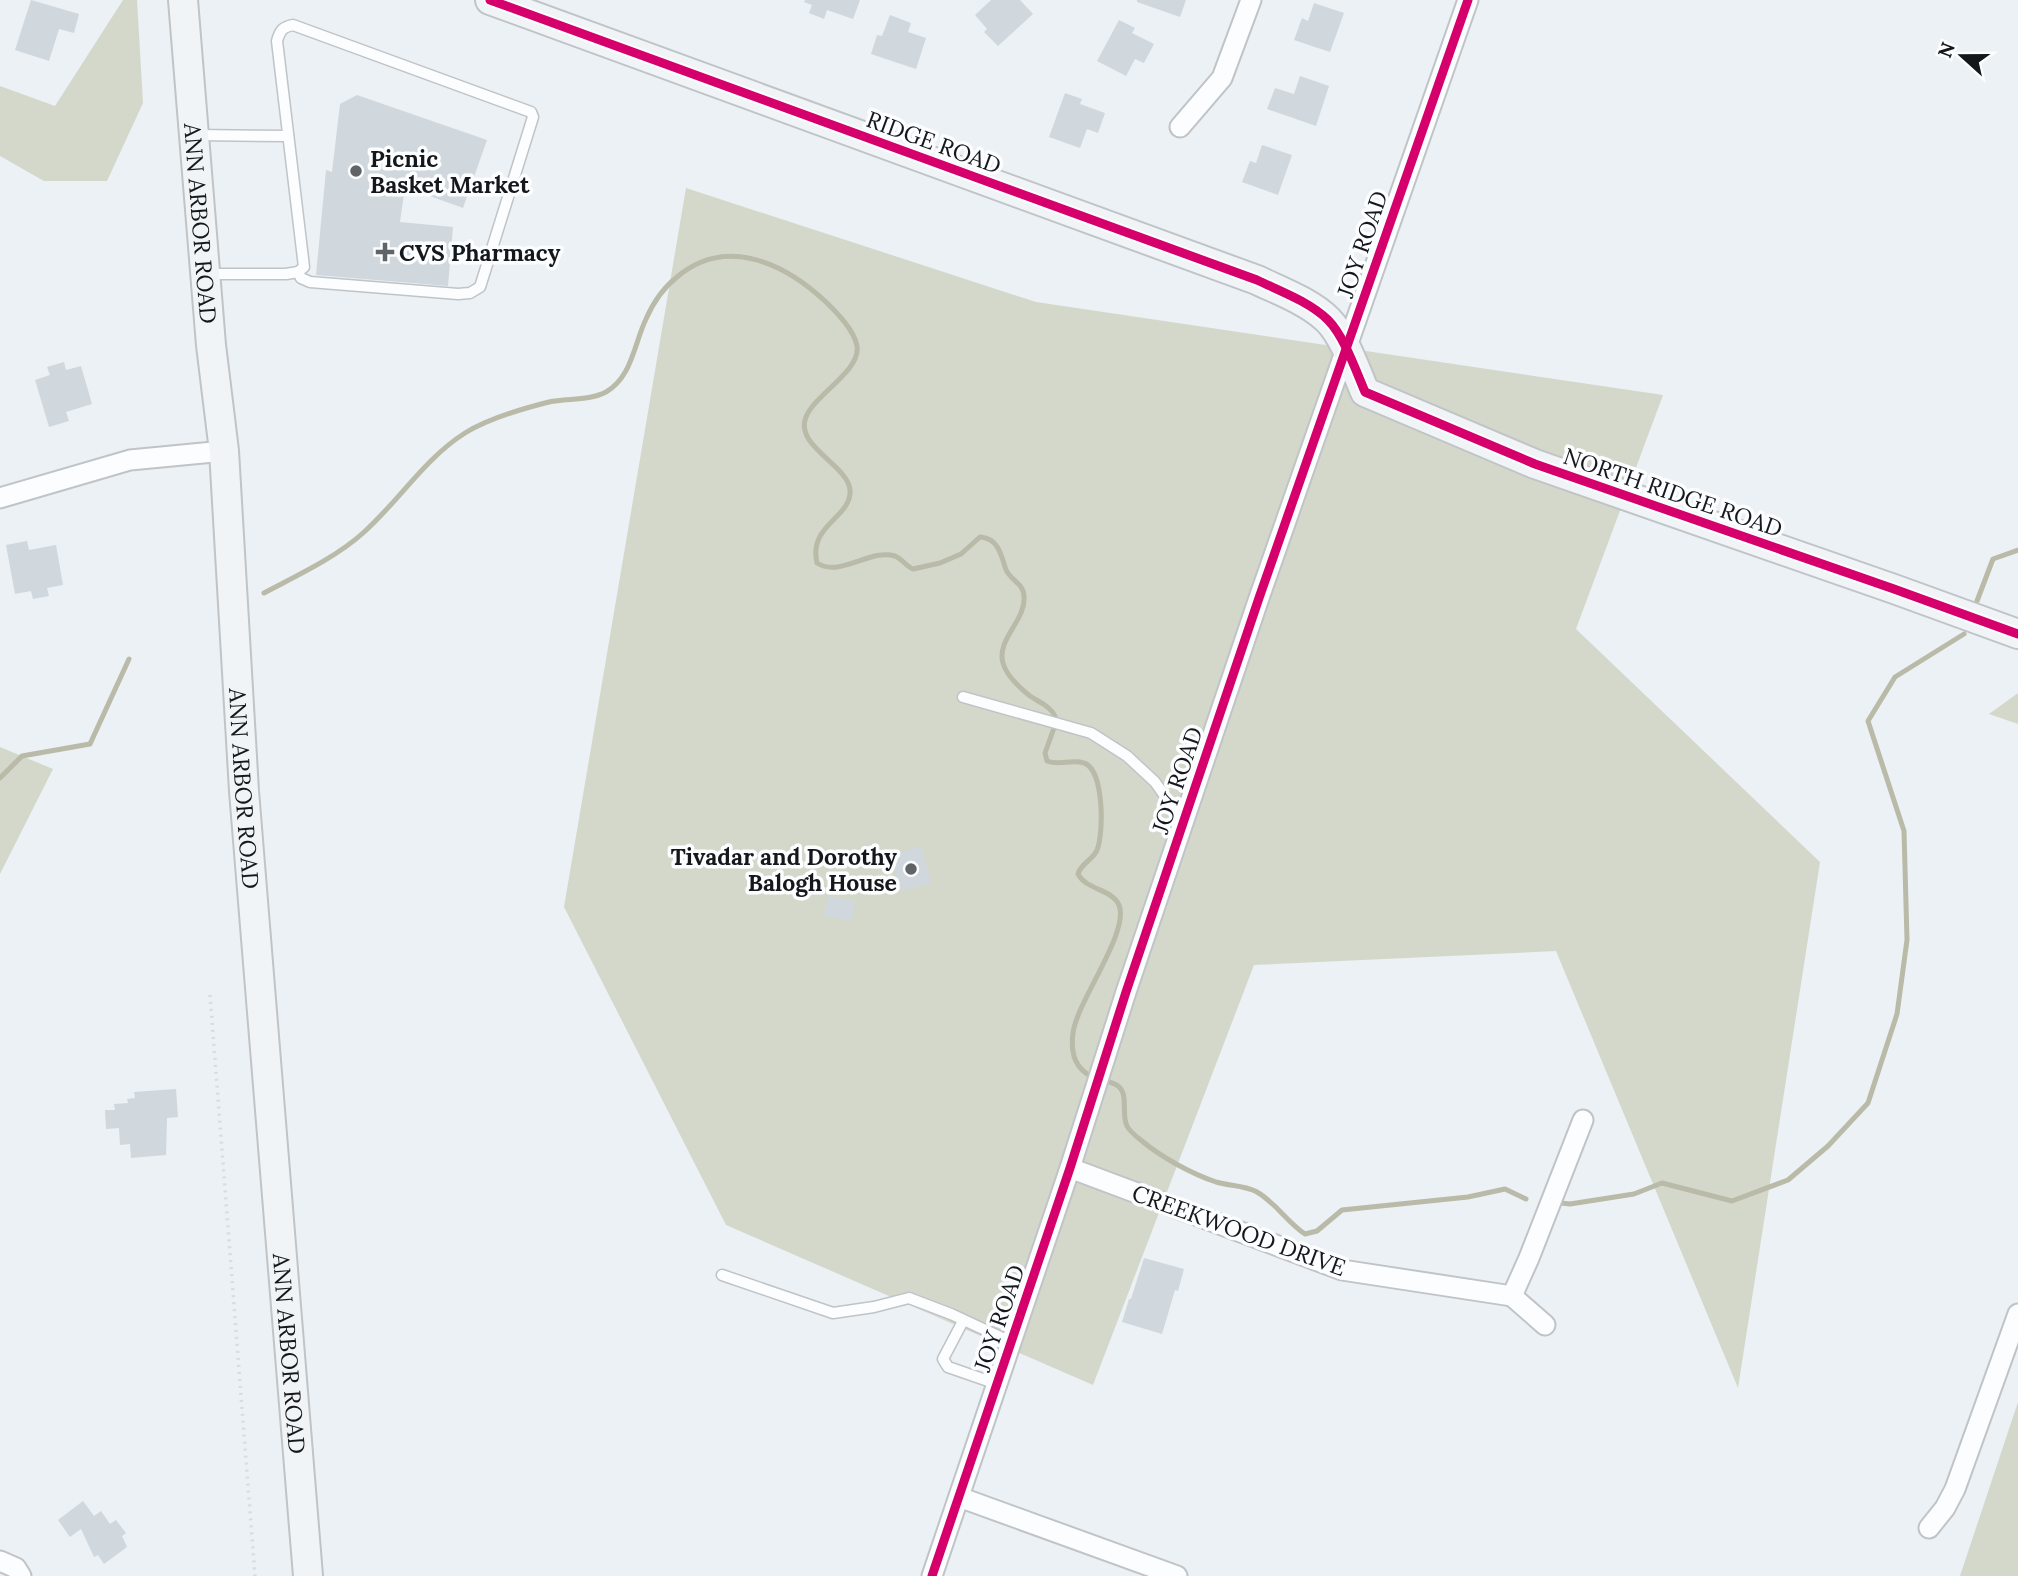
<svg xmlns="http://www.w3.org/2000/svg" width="2018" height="1576" viewBox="0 0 2018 1576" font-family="Lora,serif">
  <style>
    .green { fill: #d4d8cb }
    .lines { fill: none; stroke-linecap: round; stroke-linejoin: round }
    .stream { stroke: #b9baa7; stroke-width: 5 }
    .building { fill: #d0d8de }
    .lane-casing { stroke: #c0c4c7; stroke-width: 13 }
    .street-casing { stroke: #c0c4c7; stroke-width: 23 }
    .secondary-casing { stroke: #c0c4c7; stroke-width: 32 }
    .path { stroke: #dadcdc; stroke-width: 3.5; stroke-dasharray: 2 5; stroke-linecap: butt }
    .lane { stroke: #fcfdfe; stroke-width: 10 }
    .street { stroke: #fcfdfe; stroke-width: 19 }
    .secondary { stroke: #f1f4f7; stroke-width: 28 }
    .cycleway-casing { stroke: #fbfdff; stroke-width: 13 }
    .cycleway { stroke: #d6006c; stroke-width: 9 }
    .poi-dot { fill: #606467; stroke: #fbfdff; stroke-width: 2.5 }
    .labels { text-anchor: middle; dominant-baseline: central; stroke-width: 7; stroke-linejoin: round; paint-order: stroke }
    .street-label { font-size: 23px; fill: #15181b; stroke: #fbfdff }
    .poi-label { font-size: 23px; font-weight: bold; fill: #15181b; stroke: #fbfdff; text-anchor: start }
  </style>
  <rect width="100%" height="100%" fill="#ebf1f5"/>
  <g class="green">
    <path d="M123 0H137L143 103 107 181H44L0 156V86L55 106Z"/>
    <path d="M686 188 1036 302 1663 395 1576 629 1820 862 1738 1388 1556 951 1254 965 1093 1385 726 1225 564 907Z"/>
    <path d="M2018 693V724L1989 714Z"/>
    <path d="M0 747 53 769 0 874Z"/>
    <path d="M2018 1402V1576H1960Z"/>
  </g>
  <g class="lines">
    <g class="stream">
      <path d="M264 593C298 575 335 558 363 533 399 501 424 459 465 433 489 418 521 409 549 402 567 398 589 401 606 392 632 377 634 344 646 319 653 303 663 288 677 277 727 235 786 264 827 303 838 314 854 330 857 346 861 371 815 394 806 417 794 446 848 465 850 490 852 518 808 524 817 563 841 578 870 548 895 556 902 559 906 566 913 569L940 563 961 554 980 537C997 538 1001 553 1005 567 1008 580 1024 582 1024 597 1026 620 996 640 1003 663 1006 675 1020 688 1030 696 1039 702 1050 706 1055 716"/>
      <path d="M1977 601 1993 559 2018 550"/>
      <path d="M1054 728 1045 753 1047 761C1059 766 1072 759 1084 763 1104 769 1104 833 1097 850 1093 860 1081 863 1078 874 1086 890 1112 889 1119 905 1130 932 1077 1001 1073 1033 1070 1055 1076 1072 1098 1079 1104 1081 1113 1082 1118 1086 1129 1094 1121 1115 1127 1126 1130 1132 1137 1137 1142 1141 1161 1157 1192 1174 1216 1182 1229 1186 1245 1185 1257 1192 1276 1203 1287 1222 1305 1234L1317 1231 1342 1210 1468 1197 1505 1189 1526 1199"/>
      <path d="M0 778 22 756 90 744 129 659"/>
      <path d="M1561 1203 1570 1204 1634 1194 1662 1183 1732 1201 1788 1180 1828 1146 1868 1103 1897 1014 1907 940 1904 831 1868 721 1895 677 1964 634"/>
    </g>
  </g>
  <g class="building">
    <path d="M31 0 79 14 74 33 59 29 49 61 15 50Z"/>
    <path d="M805 0H860L853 19 827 10 824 19 809 13 812 5 804 2Z"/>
    <path d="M991 0H1020L1033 14 998 46 984 32 987 29 975 15Z"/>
    <path d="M1137 0H1186L1180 17 1137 2Z"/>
    <path d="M1314 3 1344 13 1330 52 1294 40 1302 18 1308 21Z"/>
    <path d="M890 15 911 23 908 32 926 38 916 69 871 54 877 35 882 36Z"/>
    <path d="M1119 20 1135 28 1132 33 1154 44 1144 63 1135 59 1126 76 1097 61Z"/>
    <path d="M1300 76 1329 86 1316 126 1267 109 1275 88 1294 94Z"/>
    <path d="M1065 93 1082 99 1080 104 1105 113 1098 133 1087 129 1080 148 1049 137Z"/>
    <path d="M357 95 487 140 463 208 405 187 400 222 453 227 448 286 316 275 326 170 332 172 340 104Z"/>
    <path d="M1262 145 1292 155 1278 195 1242 182 1250 161 1256 163Z"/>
    <path d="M64 362 66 370 81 366 92 404 66 412 69 421 49 427 35 380 50 375 47 367Z"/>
    <path d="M27 541 29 550 56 545 63 585 47 588 49 596 33 599 31 591 15 594 6 545Z"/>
    <path d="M921 846 931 883 901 891 891 855Z"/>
    <path d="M828 896 855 901 851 921 824 915Z"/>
    <path d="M176 1089 178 1117 167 1118 166 1155 131 1158 130 1144 120 1145 119 1128 106 1129 105 1110H115L114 1104 128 1103 127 1099 135 1098 134 1092Z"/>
    <path d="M1144 1258 1184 1269 1178 1291 1175 1290 1162 1334 1122 1322 1129 1299H1131Z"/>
    <path d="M83 1501 94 1516 101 1511 110 1524 116 1520 126 1533 122 1536 127 1547 104 1564 98 1555 94 1557 81 1529 70 1537 58 1520Z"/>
  </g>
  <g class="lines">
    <g class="lane-casing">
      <g id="lane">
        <path d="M195 135 288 136"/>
        <path d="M209 274H286L298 272 304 267 277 41C280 30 283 27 293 25L531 112 533 117 480 287 470 293 458 294 310 282 301 278 298 272"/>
        <path d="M963 697 1091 733 1127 756 1155 782 1183 822"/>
        <path d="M722 1275 833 1313 874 1307 909 1298 951 1314 1011 1342"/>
        <path d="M963 1321 943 1359 948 1367 997 1384"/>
      </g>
    </g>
    <g class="street-casing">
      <g id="street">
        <path d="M1180 127 1222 78 1251 0"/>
        <path d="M0 498 130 460 224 451"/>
        <path d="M1070 1168 1342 1270 1512 1296 1529 1258 1583 1120"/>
        <path d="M1512 1296 1545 1325"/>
        <path d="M959 1497 1177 1576"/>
        <path d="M1929 1528 1945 1508 1955 1489 2018 1314"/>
        <path d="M0 1561 16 1568 21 1576"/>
        <path d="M932 1576 1070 1168 1126 992 1259 598 1468 0"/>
      </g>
    </g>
    <g class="secondary-casing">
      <g id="secondary">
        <path id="s1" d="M183 0 211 345 224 451 244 791 308 1576"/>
        <path d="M490 0 1257 280C1280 291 1310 302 1328 320 1344 336 1356 371 1365 392L1535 464 1894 589 2018 634"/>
      </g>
    </g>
    <path class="path" d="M210 995 255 1576"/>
    <use href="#lane" class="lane"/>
    <use href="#street" class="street"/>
    <use href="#secondary" class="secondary"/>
    <g class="cycleway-casing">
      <g id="cycleway">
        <path d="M490 0 1257 280C1280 291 1310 302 1328 320 1344 336 1356 371 1365 392L1535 464 1894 589 2018 634"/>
        <path d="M932 1576 1070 1168 1126 992 1259 598 1468 0"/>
      </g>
    </g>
    <use href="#cycleway" class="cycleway"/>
  </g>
  <g class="poi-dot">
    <circle cx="356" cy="171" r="7"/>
    <path d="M381.5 241.5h7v7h7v7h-7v7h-7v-7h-7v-7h7z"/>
    <circle cx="911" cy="869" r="7"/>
  </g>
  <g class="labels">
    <g class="street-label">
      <text transform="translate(934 142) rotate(20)">RIDGE ROAD</text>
      <text stroke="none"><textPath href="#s1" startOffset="224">ANN ARBOR ROAD</textPath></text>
      <text transform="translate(1362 244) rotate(-71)">JOY ROAD</text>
      <text transform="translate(1673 492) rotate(19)">NORTH RIDGE ROAD</text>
      <text transform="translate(1177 780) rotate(-71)">JOY ROAD</text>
      <text stroke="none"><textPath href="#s1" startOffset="791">ANN ARBOR ROAD</textPath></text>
      <text transform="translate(1239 1230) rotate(20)">CREEKWOOD DRIVE</text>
      <text transform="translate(999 1318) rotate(-71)">JOY ROAD</text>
      <text stroke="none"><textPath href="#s1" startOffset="1358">ANN ARBOR ROAD</textPath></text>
    </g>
    <g class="poi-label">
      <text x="370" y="158">Picnic<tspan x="370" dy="26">Basket Market</tspan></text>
      <text x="399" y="252">CVS Pharmacy</text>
      <text x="897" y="856" text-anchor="end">Tivadar and Dorothy<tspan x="897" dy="26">Balogh House</tspan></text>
    </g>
  </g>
  <g transform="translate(1962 56) rotate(291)" stroke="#fbfdff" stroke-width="5" paint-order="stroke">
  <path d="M0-5L12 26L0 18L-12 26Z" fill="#15181b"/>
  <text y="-10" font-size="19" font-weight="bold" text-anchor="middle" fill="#15181b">N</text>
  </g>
</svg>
